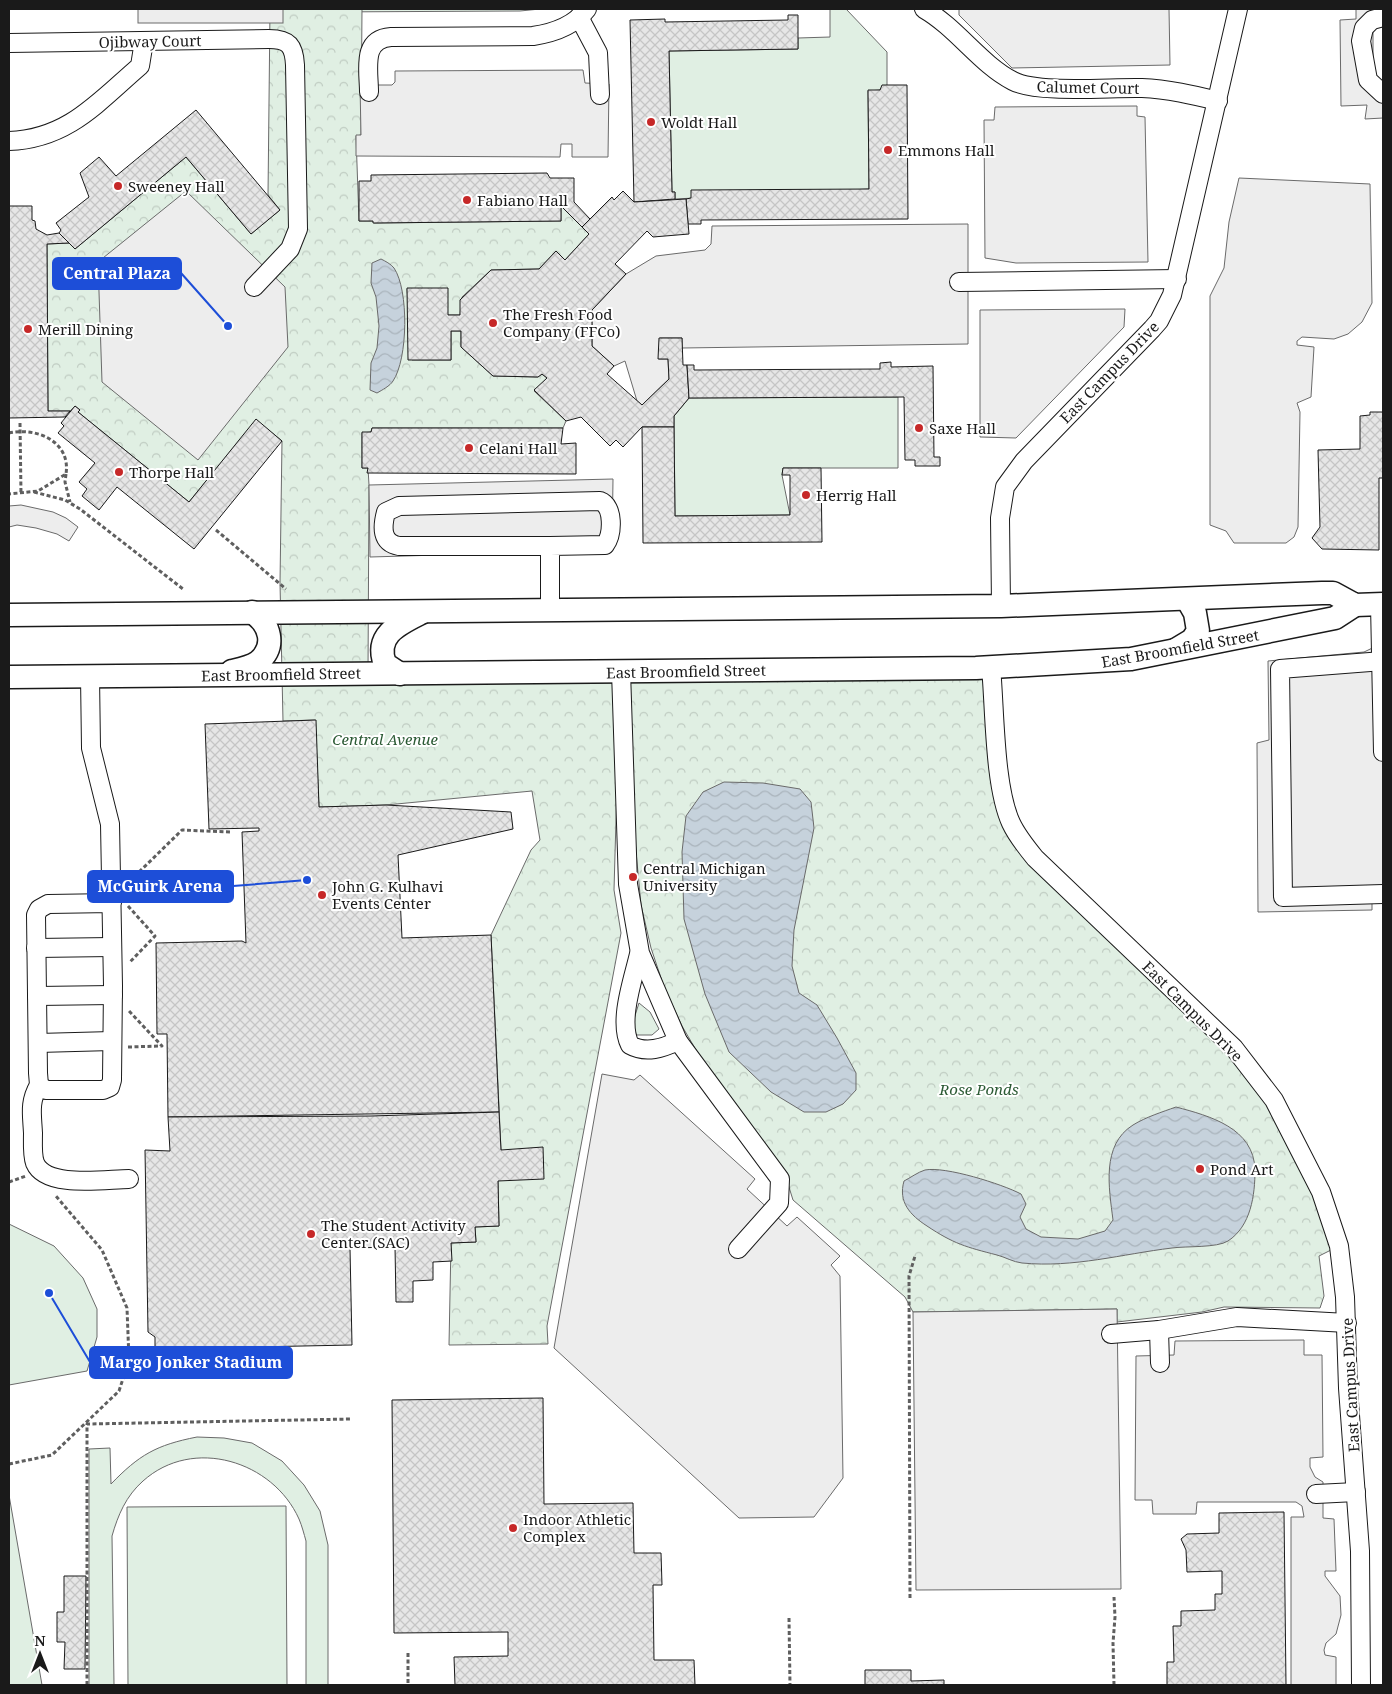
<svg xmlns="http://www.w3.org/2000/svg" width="1392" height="1694" viewBox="0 0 1392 1694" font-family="'Noto Serif',serif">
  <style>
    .grass { fill: #e0efe3; stroke: #6a6a6a }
    .park { fill: url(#park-crowns); stroke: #6a6a6a }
    .parking { fill: #ededed; stroke: #6a6a6a }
    .water { fill: url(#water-waves); stroke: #6a6a6a }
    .building { fill: url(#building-cross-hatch); stroke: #1a1a1a }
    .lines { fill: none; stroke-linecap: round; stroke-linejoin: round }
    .minor-casing { stroke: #1a1a1a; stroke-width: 20 }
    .major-casing { stroke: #1a1a1a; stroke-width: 25 }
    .path { stroke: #5f5f5f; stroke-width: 3; stroke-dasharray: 4 2.5; stroke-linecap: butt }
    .minor { stroke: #fff; stroke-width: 18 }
    .major { stroke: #fff; stroke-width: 22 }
    .poi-dot { fill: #c62828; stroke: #fff; stroke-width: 2 }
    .labels { text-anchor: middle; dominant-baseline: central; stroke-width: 4; stroke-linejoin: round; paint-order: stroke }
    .street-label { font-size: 15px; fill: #1a1a1a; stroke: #fff }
    .poi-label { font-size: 15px; fill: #1a1a1a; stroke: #fff; text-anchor: start }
    .park-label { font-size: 15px; font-style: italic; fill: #2b5a34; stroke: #fff }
    .leader { fill: none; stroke: #1d4ed8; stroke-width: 2 }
    .callout-dot { fill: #1d4ed8; stroke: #fff; stroke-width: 2 }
    .callout { fill: #1d4ed8; stroke: #1d4ed8; stroke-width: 2 }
    .callout-label { font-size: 16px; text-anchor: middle; font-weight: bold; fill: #fff }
  </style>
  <defs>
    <pattern id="park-crowns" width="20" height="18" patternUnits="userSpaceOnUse" patternTransform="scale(1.25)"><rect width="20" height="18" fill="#e0efe3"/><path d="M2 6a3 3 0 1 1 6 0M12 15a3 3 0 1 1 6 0" fill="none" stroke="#c0ccc2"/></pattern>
    <pattern id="water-waves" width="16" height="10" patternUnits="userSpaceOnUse" patternTransform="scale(1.25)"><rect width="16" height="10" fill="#c6d2dc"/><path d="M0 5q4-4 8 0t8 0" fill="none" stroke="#aab4bc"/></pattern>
    <pattern id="building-cross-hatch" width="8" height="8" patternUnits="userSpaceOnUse" patternTransform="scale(1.25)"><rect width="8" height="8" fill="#e6e6e6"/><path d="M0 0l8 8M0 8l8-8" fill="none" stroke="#c5c5c5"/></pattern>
  </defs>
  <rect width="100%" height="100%" fill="#fff"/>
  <g class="grass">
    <path d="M322 9H540L520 11 322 12Z"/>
    <path d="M830 9H846L887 52V85L880 90 868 91 869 189 675 199V192H672L669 51 798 49V38L830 37Z"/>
    <path d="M898 397V468H783L782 475 790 515 675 516 674 416 689 398Z"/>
    <path d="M639 1003 650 1012 659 1029 652 1035H635L632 1025Z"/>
    <path d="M9 1224 54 1246 83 1278 97 1309V1337L87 1371 9 1385Z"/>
    <path d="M197 1437 224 1438 252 1443 282 1461 304 1485 320 1511 328 1545V1685H306V1541C304 1534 302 1526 299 1519 273 1461 193 1436 143 1481 126 1496 118 1515 112 1536L114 1685H89V1449L110 1448 111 1484C139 1455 156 1445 197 1437Z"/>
    <path d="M9 1495 42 1685H9Z"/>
    <path d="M286 1506 287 1685H128L127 1507Z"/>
  </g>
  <path class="park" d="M270 9H362L361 135 356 136 359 221H373L374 223 561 221V206L589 234 565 260 556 251 539 269 491 270 462 297 460 315H448L407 289 412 360H451V331H461V347L493 376 538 377 542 374 547 378 534 391 566 421 563 428H372L371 432 362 433V468H368L369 485 368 673 991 667 1010 822 1257 1077 1339 1246 1319 1256 1324 1296 1320 1308 1224 1307 1202 1312 1117 1322V1309L913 1312 905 1297 793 1200 783 1168 706 1067 682 1026 664 987 651 948 641 905 620 679 614 890 621 933 547 1326 548 1344 449 1345 451 1243 476 1242 475 1227 499 1226 498 1181 501 1150 491 935 531 850 540 840 532 791 386 805 319 807 315 720 283 721 280 583 282 441 256 420 189 502 78 412 80 410 75 406 70 411H48L47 244 69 243 75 249 186 157 251 234 280 210 268 195Z"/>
  <g class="parking">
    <rect x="138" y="9" width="145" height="14"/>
    <path d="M959 9H1169L1170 65 1012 68 959 15Z"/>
    <path d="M1356 9H1383V27H1373V79L1383 85V118L1365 119 1367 105 1341 106 1340 20 1356 19Z"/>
    <path d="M583 70 585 83 609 84 608 157H572V144H561L560 157 356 156V135H361L360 85H392L395 82V71Z"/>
    <path d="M1137 106V116L1145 117 1148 262 1016 263 985 258 984 120H994L995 107Z"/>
    <path d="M1239 178 1370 184 1372 303 1362 322 1348 334 1334 339 1302 337 1297 341V345L1314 347 1311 397 1297 403 1300 412 1298 527 1294 537 1286 543H1234L1226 531 1210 525V296L1224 268 1229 222Z"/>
    <path d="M186 191 285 287 288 347 198 460 102 382 98 262Z"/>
    <path d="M968 224V344L682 348V338H660L659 359H668L669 379 642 405 637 401 625 361 614 366 592 346V310L626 274 656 256 705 250 711 244 712 226Z"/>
    <path d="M1125 309 1124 327 1016 438 980 437V310Z"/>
    <path d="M613 479 612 550 370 557 369 485Z"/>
    <path d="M21 505 53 512 66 518 78 527 69 541 57 534 36 528 17 525 9 527V506Z"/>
    <path d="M1383 643V902H1372V910L1258 912 1257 743 1269 740 1268 661 1364 652Z"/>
    <path d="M602 1074 634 1080 640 1075 755 1179 747 1189 787 1226 797 1217 840 1256 831 1265 840 1276 843 1478 814 1517 739 1518 554 1348Z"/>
    <path d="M1117 1309 1121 1589 916 1590 913 1312Z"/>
    <path d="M1304 1340V1355H1322L1323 1457 1310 1458V1467L1315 1477 1323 1482V1518L1334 1519 1336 1571H1325V1576L1340 1596 1341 1615 1336 1634 1326 1643 1324 1650 1325 1655 1336 1657V1685H1291V1517H1304L1302 1506 1296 1502H1197L1196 1514H1153L1152 1500H1135L1136 1356 1174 1355 1175 1341Z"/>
  </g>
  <g class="water">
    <path d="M381 259C385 261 391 264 394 268 409 290 408 359 393 381 390 386 382 390 377 393L370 390 371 363 377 348 379 326 376 297 371 283 372 263Z"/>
    <path d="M724 782 763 783 800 789 811 802 814 828 794 930 792 966 799 993 817 1005 837 1038 856 1073V1090L843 1104 826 1112H804L771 1092 729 1052 705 994 684 919 682 852 686 816 703 792Z"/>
    <path d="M1176 1107C1210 1116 1254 1128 1255 1170 1255 1195 1251 1226 1228 1241 1217 1248 1186 1246 1172 1248 1122 1254 1074 1268 1022 1263 1013 1262 1005 1257 997 1255 966 1247 954 1244 927 1226 910 1215 898 1202 904 1181 910 1178 918 1172 925 1170 945 1166 1002 1184 1021 1194L1026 1204 1020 1217 1026 1229 1041 1237 1078 1239 1105 1231 1113 1220C1109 1188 1101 1145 1133 1125 1146 1117 1162 1112 1176 1107Z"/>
  </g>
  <g class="building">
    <path d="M788 15H798V49L669 51 672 192H675V199L634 202 630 20 665 19V22L788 20Z"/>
    <path d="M882 85H907L908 219 701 220V224H688L686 199 691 198V190L869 189 868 90H880Z"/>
    <path d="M196 110 280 210 251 234 186 157 75 249 59 233 61 230 56 223 89 197 80 173 99 157 116 176Z"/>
    <path d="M547 173 550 178H574V202L590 219 582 227 561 206V221L373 223V221H359V181H371V175Z"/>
    <path d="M623 191 634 202 686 199 689 234 653 237 647 231 615 264 626 274 592 310V346L614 366 607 374 642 405 669 379 668 359H658L659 338H682L683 365H687L689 398 674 416V427H642L623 447 616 440 610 446 581 417 566 421 534 390 547 378 542 374 538 377 493 376 461 347V331H451V360H408L407 288H448V315H460V300L491 270 539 269 556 251 565 260 589 234 582 227 612 197 614 200Z"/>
    <path d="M9 206H32V220L35 221 36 229 47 235 59 233 69 243 47 244 48 411H70L65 417 9 418Z"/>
    <path d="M891 362V367L933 366 934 457H940V466H915V460H905L904 397 689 398 687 365H694V370L880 369V363Z"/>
    <path d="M75 406 80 410 78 412 189 502 256 419 282 441 194 549 117 487 99 510 82 496 87 489 79 482 95 463 58 433 64 426 61 423Z"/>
    <path d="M1370 412H1383V478H1379V550L1322 549 1312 538 1320 527 1318 450 1360 449V416L1370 415Z"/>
    <path d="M642 427H674L675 516 790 515V475H782L783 468H821L822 542 643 543Z"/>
    <path d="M372 428H563L561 444 576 443V474L367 473 368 468H362V432H371Z"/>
    <path d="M316 720 319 807 386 805 511 812 513 829 398 855 402 938 491 935 499 1112 168 1117 167 1034H157L156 943 242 941 246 943 242 832 259 831V828L209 829 205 724Z"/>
    <path d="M499 1112 501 1150 543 1147 544 1179 498 1181 499 1226 475 1227 476 1242 451 1243 452 1261 433 1262V1280L413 1281V1302H396L395 1247 350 1248 352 1345 155 1349V1337L148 1332 145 1150 170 1151 168 1117 371 1116Z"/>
    <path d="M543 1398 544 1504 633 1503 634 1553H661L662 1585H653L654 1660H694L695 1685H455L454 1657 508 1656V1632L394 1633 392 1400Z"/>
    <path d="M1284 1512 1286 1685H1167V1662H1174L1173 1626H1181V1611L1215 1610V1594H1222V1571L1187 1572 1186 1550 1181 1539 1187 1534 1219 1533V1513Z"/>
    <path d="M64 1576H86L85 1669H64L65 1642H57V1612H64Z"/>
    <path d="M865 1670H911V1681L944 1680V1685H865Z"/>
  </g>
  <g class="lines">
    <g class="minor-casing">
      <g id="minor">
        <path d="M924 9C957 28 980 64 1013 81 1038 94 1111 87 1142 88 1168 89 1193 95 1218 101"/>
        <path d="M579 17 598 53 600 95"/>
        <path d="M1383 17 1372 20 1364 28 1361 41 1368 80 1383 94"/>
        <path d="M9 43 269 39C289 39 294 46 295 65L298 229 290 249 254 287"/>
        <path d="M369 92C369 70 361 39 391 37L533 36C553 33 574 26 587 9"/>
        <path d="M9 141C68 139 98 102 140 66L144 41"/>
        <path d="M959 282 1177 279"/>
        <path d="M550 546H399C381 543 382 527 386 512L399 506 600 501C614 506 613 534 605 545L550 546V609"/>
        <path d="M1380 604 1383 752"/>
        <path d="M1001 606 1000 518 1005 487 1024 461 1152 329 1159 321 1172 295 1238 9"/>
        <path d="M1383 661 1280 669 1283 897 1383 894"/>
        <path d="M991 667C995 710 994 786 1011 823 1017 836 1026 847 1035 858L1234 1048 1274 1100 1321 1192 1339 1246 1345 1297 1348 1388 1360 1551 1361 1685"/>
        <path d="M621 671 628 884 640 953 678 1041 780 1179 779 1203 738 1249"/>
        <path d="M90 676 91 748 110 824 113 986 112 1080 110 1087 103 1090H46L39 1085 38 1073 36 915 39 909 48 904 112 903"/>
        <path d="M36 948 112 947"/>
        <path d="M639 954C633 980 618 1021 630 1045 646 1054 663 1048 678 1041"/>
        <path d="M37 996 113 995"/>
        <path d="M38 1043 112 1041"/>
        <path d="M39 1085C29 1102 32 1114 33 1133 33 1142 32 1155 35 1163 46 1189 106 1179 129 1179"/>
        <path d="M1159 1330 1160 1363"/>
        <path d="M1111 1334 1159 1330 1237 1317 1347 1323"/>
        <path d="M1316 1494 1356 1492"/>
      </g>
    </g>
    <g class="major-casing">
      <g id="major">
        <path d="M9 615 1001 606 1322 593H1333L1355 605 1383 604"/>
        <path d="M1177 649 1192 640 1198 631 1195 613 1187 599"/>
        <path d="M232 671C241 669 251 667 258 662 277 646 270 624 252 612"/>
        <path d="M400 674 385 664C374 635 399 624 421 613"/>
        <path d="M9 677 976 668 1131 659 1335 618 1355 605"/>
      </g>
    </g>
    <g class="path">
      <path d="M20 423 21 494"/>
      <path d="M9 433C36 427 71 441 66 474L38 491 9 494"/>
      <path d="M66 474 65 482 70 502"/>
      <path d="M34 492 65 500 80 509 183 589"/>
      <path d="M216 530 286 589"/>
      <path d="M127 873 137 874 182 830 230 832"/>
      <path d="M128 906 155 936 129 963"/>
      <path d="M128 1047 162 1046 129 1011"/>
      <path d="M9 1182 26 1176"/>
      <path d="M9 1464 52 1455 119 1391 129 1360 127 1308 102 1250 55 1195"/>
      <path d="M910 1598 909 1276 915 1256"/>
      <path d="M789 1618 790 1685"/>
      <path d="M408 1653V1685"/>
      <path d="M87 1685V1424L351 1419"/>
      <path d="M1114 1685 1113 1643 1115 1617 1114 1597"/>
    </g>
    <use href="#minor" class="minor"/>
    <use href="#major" class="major"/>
  </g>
  <g class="poi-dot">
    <circle cx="651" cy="122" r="5"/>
    <circle cx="888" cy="150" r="5"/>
    <circle cx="118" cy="186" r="5"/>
    <circle cx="467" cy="200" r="5"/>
    <circle cx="493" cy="323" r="5"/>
    <circle cx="28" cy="329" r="5"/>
    <circle cx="919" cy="428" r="5"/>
    <circle cx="469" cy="448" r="5"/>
    <circle cx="119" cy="472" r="5"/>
    <circle cx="806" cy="495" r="5"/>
    <circle cx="633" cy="877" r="5"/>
    <circle cx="322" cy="895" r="5"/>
    <circle cx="1200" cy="1169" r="5"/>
    <circle cx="311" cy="1234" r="5"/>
    <circle cx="513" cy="1528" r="5"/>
  </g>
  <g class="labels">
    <g class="street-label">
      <text transform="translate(150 41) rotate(-1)">Ojibway Court</text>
      <text transform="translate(1088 87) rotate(1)">Calumet Court</text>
      <text transform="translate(1109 372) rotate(-46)">East Campus Drive</text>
      <text transform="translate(1180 648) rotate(-10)">East Broomfield Street</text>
      <text transform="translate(686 671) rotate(-1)">East Broomfield Street</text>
      <text transform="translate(281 674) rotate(-1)">East Broomfield Street</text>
      <text transform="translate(1193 1011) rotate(45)">East Campus Drive</text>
      <text transform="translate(1350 1385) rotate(-93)">East Campus Drive</text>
    </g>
    <g class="poi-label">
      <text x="661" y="122">Woldt Hall</text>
      <text x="898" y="150">Emmons Hall</text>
      <text x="128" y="186">Sweeney Hall</text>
      <text x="477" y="200">Fabiano Hall</text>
      <text x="503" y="314">The Fresh Food<tspan x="503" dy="17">Company (FFCo)</tspan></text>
      <text x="38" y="329">Merill Dining</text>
      <text x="929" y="428">Saxe Hall</text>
      <text x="479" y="448">Celani Hall</text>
      <text x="129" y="472">Thorpe Hall</text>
      <text x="816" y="495">Herrig Hall</text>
      <text x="643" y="868">Central Michigan<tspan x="643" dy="17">University</tspan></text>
      <text x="332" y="886">John G. Kulhavi<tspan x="332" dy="17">Events Center</tspan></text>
      <text x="1210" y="1169">Pond Art</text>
      <text x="321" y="1225">The Student Activity<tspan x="321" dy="17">Center (SAC)</tspan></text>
      <text x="523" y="1519">Indoor Athletic<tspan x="523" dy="17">Complex</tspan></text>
    </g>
    <g class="park-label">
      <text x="385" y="739">Central Avenue</text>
      <text x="979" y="1089">Rose Ponds</text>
    </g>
  </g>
  <path class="leader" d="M228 326L181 273M307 880L233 886M49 1293L90 1362"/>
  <g class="callout-dot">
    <circle cx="228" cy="326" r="5"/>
    <circle cx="307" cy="880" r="5"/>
    <circle cx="49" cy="1293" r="5"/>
  </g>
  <g class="callout">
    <rect x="53" y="258" width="128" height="31" rx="5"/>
    <rect x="88" y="871" width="145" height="31" rx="5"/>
    <rect x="90" y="1347" width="202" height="31" rx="5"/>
  </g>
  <g class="callout-label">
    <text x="117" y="279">Central Plaza</text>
    <text x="160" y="892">McGuirk Arena</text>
    <text x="191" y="1368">Margo Jonker Stadium</text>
  </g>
  <rect width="1392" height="1694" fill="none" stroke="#1a1a1a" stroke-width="20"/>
  <g transform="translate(40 1654)" stroke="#ffffff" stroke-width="4" paint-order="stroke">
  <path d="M0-4L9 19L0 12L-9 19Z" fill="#1a1a1a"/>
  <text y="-8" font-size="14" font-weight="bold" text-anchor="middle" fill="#1a1a1a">N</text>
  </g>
</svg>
